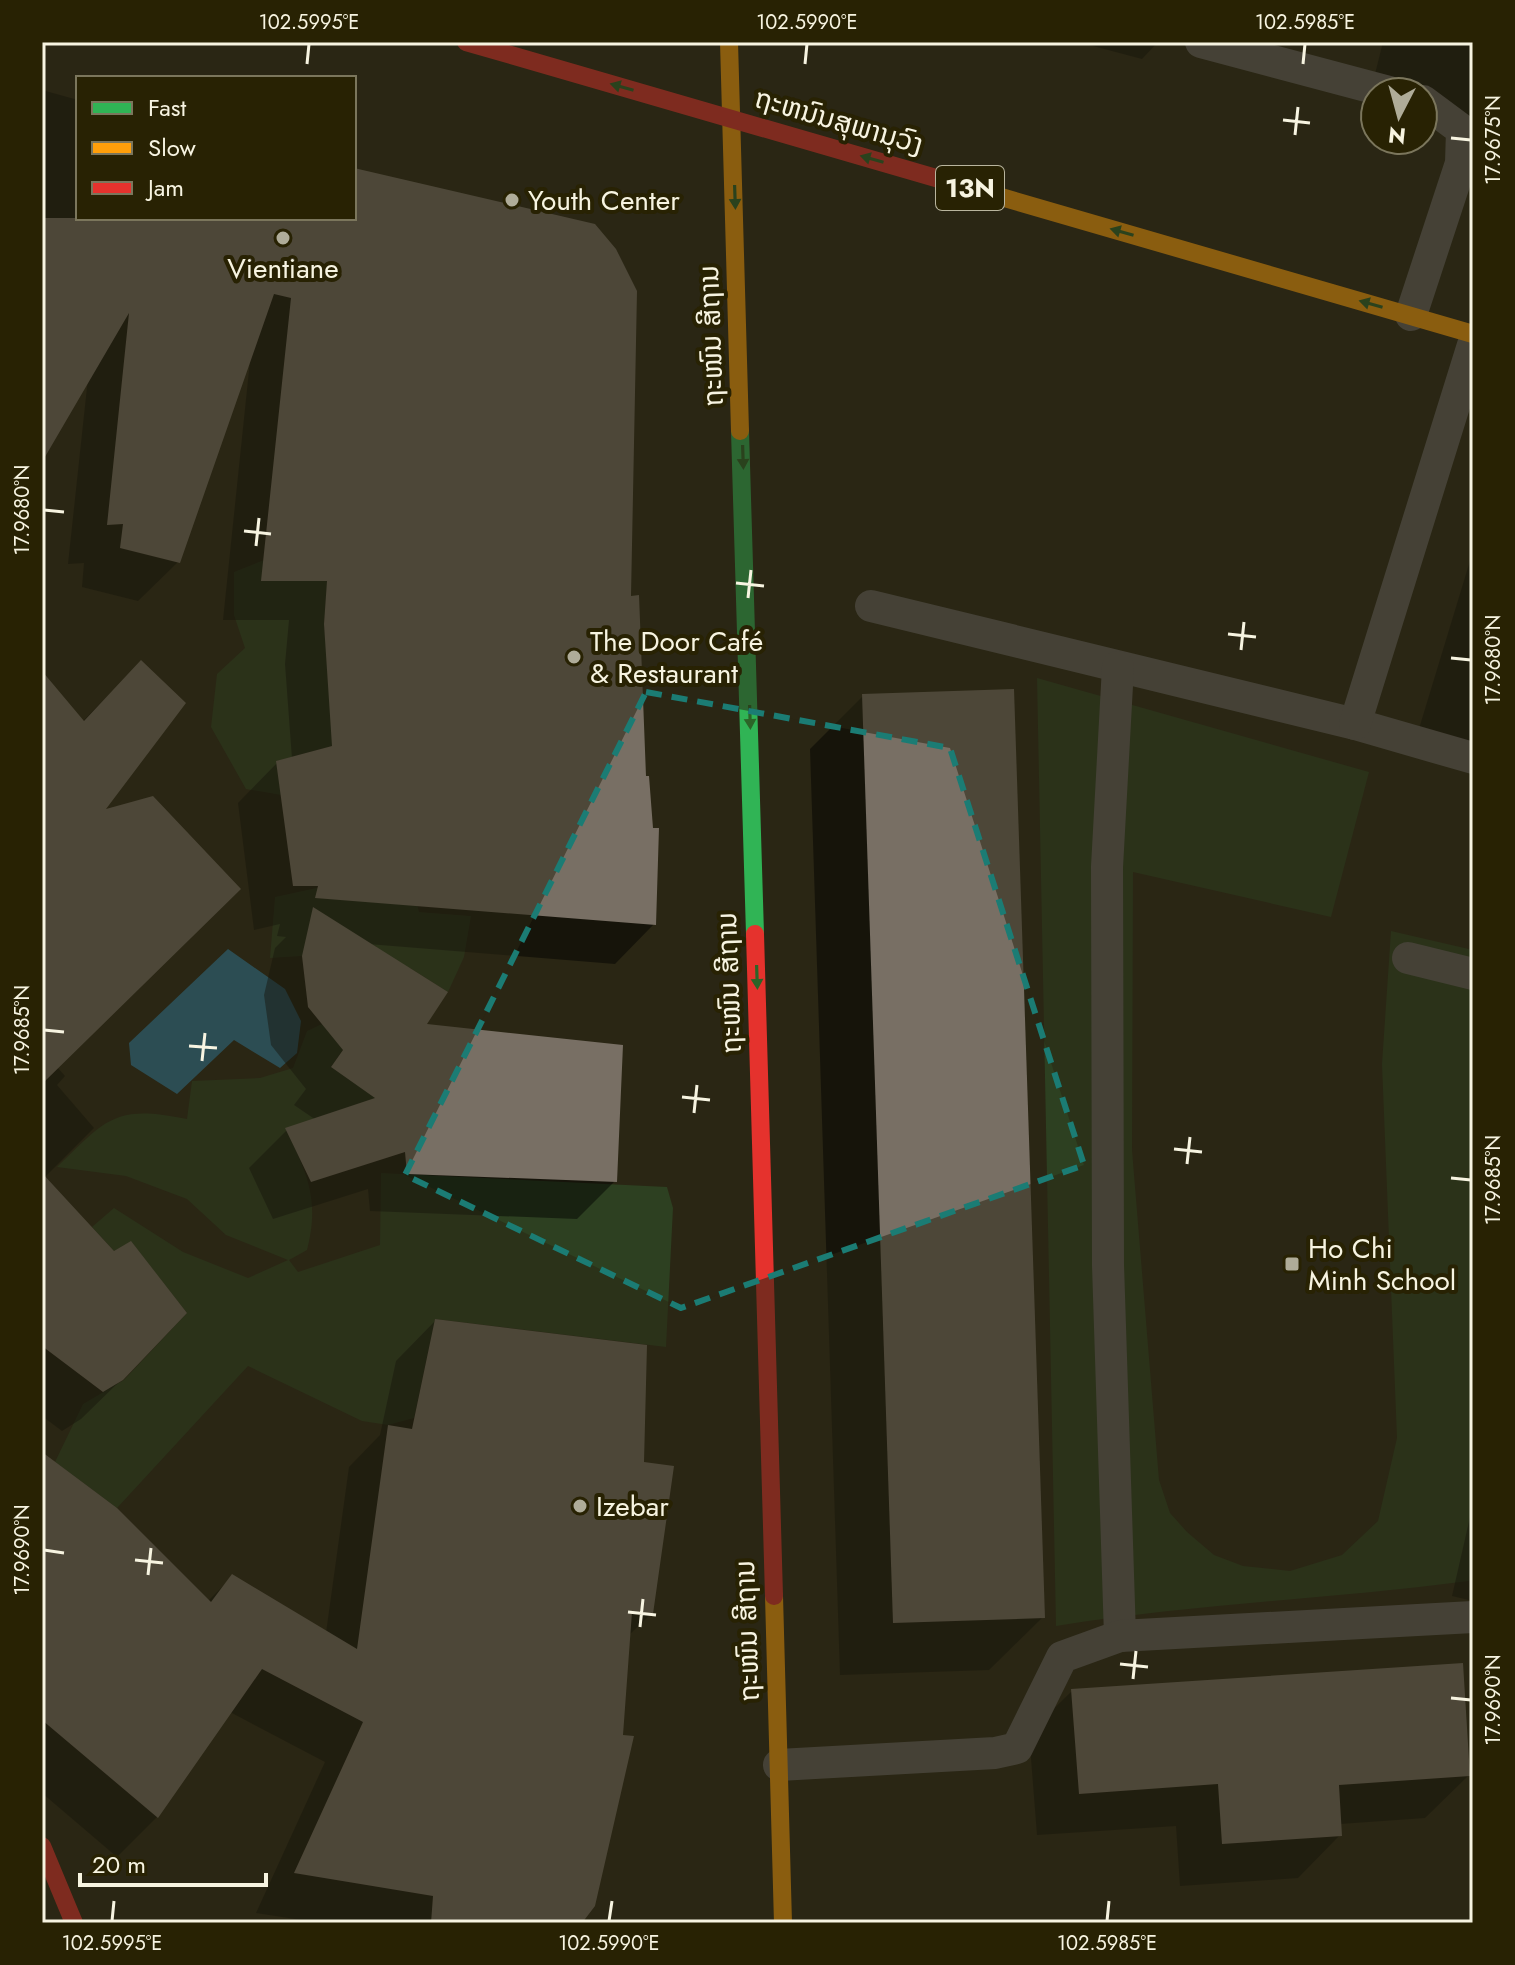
<svg xmlns="http://www.w3.org/2000/svg" width="1515" height="1965" viewBox="0 0 1515 1965" font-family="Jost,'Noto Sans Lao',sans-serif">
  <style>
    .green { fill: #2d4021 }
    .water { fill: #2f7da1 }
    .shadow { fill: #0007 }
    .building { fill: #786f64 }
    .lines { fill: none; stroke-linecap: round; stroke-linejoin: round }
    .lane { stroke: #666260; stroke-width: 32 }
    .fast { stroke: #30b455; stroke-width: 18 }
    .slow { stroke: #ff9f0a; stroke-width: 18 }
    .jam { stroke: #e5322d; stroke-width: 18 }
    .oneway { fill: #2c6428 }
    .marked { fill: none; stroke: #1b7c74; stroke-width: 6; stroke-dasharray: 16 10; stroke-linejoin: round }
    .ticks { fill: none; stroke: #f7f4e1; stroke-width: 3 }
    .poi-dot { fill: #afac99; stroke: #282203; stroke-width: 3 }
    .labels { text-anchor: middle; dominant-baseline: central; stroke-width: 8; stroke-linejoin: round; paint-order: stroke }
    .shield { fill: #282203; stroke: #b9b59e; stroke-width: 2 }
    .shield-label { font-size: 26px; font-weight: bold; fill: #f7f4e1 }
    .street-label { font-size: 28px; fill: #f7f4e1; stroke: #282203 }
    .poi-label { font-size: 28px; fill: #f7f4e1; stroke: #282203; text-anchor: start }
    .neatline { fill: none; stroke: #f7f4e1; stroke-width: 3 }
    .ticks-label { font-size: 20px; text-anchor: middle; fill: #f7f4e1 }
  </style>
  <rect width="100%" height="100%" fill="#2a2614"/>
  <g class="green">
    <path d="M330 548 324 624 336 745 277 761 281 795 246 789 211 727 217 674 245 648 234 615V572L264 560 262 581H316L322 549Z"/>
    <path d="M1037 678 1369 772 1331 917 1133 872 1132 1150 1159 1480 1170 1513 1187 1532 1214 1555 1243 1566 1290 1571 1342 1555 1378 1521 1397 1438 1382 1064 1391 931 1473 950V1560L1469 1581C1331 1599 1193 1604 1056 1626Z"/>
    <path d="M408 868 419 912 471 916 464 957 448 992 410 968 388 996 376 946 332 940 302 956 270 958 275 897Z"/>
    <path d="M361 1023 331 1067 376 1098 286 1129C307 1174 320 1199 307 1250L289 1260 298 1272 380 1245 381 1173 667 1187 673 1208 666 1347 435 1319 414 1418 388 1425 362 1421 248 1366 117 1508 55 1462 83 1404 124 1380 187 1313 131 1242 114 1251 92 1227 114 1208 183 1252 248 1278 288 1260 226 1235 187 1199 126 1176 57 1167C106 1119 115 1104 187 1119L192 1081 260 1078 293 1068 307 1031 322 1024Z"/>
  </g>
  <path class="water" d="M228 949 285 989 301 1021 297 1053 280 1068 234 1040 177 1094 131 1065 129 1043Z"/>
  <g class="shadow">
    <path d="M1078 42H1158L1142 59Z"/>
    <path d="M1383 42H1473V117L1423 106V92L1370 94Z"/>
    <path d="M42 90 78 100V218H354V168L629 598 654 924 615 964 368 944 423 1025 615 1181 577 1219 370 1211 368 1189 273 1219 249 1168 287 1130 316 1120 294 1105 306 1089 271 1045 264 995 275 948 286 937 277 936 280 924 254 930 238 803 277 763 292 759 285 664 289 620H223L250 361 178 562 138 601 82 587 84 563 68 564 88 378 42 458Z"/>
    <path d="M1473 551V774L1411 755Z"/>
    <path d="M141 662 101 812 57 1067 65 1076 57 1085 94 1128 44 1178 122 1379 81 1419 62 1431 42 1416V674L82 722Z"/>
    <path d="M863 696 1043 1617 989 1670 840 1675 810 749Z"/>
    <path d="M435 1321 642 1463 651 1614 628 1636 579 1923H321L256 1913 325 1762 230 1712 157 1817 117 1857 42 1793V1455L207 1602 232 1577 326 1633 349 1467 380 1435 396 1361Z"/>
    <path d="M1473 1504V1601L1452 1596Z"/>
    <path d="M1072 1691 1468 1776 1425 1818 1340 1824V1835L1298 1878 1180 1886 1176 1826 1037 1835 1029 1733Z"/>
  </g>
  <g class="building">
    <path d="M354 168 595 224 616 249 637 291 631 596 639 595 646 776H649L653 828H659L656 925 315 898 318 886H293L276 761 332 746 324 624 327 581H261L291 298 274 294 180 563 120 548 123 524 107 525 129 313 42 462V218H354Z"/>
    <path d="M141 660 186 703 106 809 153 796 241 889 42 1084V671L84 721Z"/>
    <path d="M1014 689 1045 1618 893 1623 862 694Z"/>
    <path d="M313 907 448 992 427 1024 623 1045 617 1182 407 1174 405 1152 311 1182 285 1128 375 1098 331 1067 343 1050 308 1007 302 956Z"/>
    <path d="M42 1173 114 1251 131 1241 187 1313 123 1380 103 1392 42 1346Z"/>
    <path d="M435 1319 647 1345 644 1462 674 1466 653 1614 632 1612 623 1735 634 1736 595 1906 582 1923H431L433 1896 294 1873 363 1722 262 1669 158 1818 42 1720V1452L117 1508 211 1602 232 1574 357 1649 388 1425 412 1429Z"/>
    <path d="M1463 1663 1470 1776 1339 1785 1342 1836 1222 1844 1218 1784 1079 1794 1071 1689Z"/>
  </g>
  <g class="lines">
    <g class="lane">
      <path d="M1201 42 1389 92"/>
      <path d="M1411 315 1461 163 1462 130 1423 101"/>
      <path d="M871 606 1355 724 1473 758"/>
      <path d="M1118 667 1107 867 1108 1265 1120 1636"/>
      <path d="M1355 724 1473 345"/>
      <path d="M1408 958 1473 974"/>
      <path d="M779 1765 995 1753 1017 1748 1062 1657 1120 1636 1473 1617"/>
    </g>
    <path class="fast" d="M740 431 755 934"/>
    <g class="slow">
      <path d="M729 42 740 431"/>
      <path d="M960 185 1473 334"/>
      <path d="M774 1596 783 1923"/>
    </g>
    <g class="jam">
      <path d="M466 42 960 185"/>
      <path d="M755 934 774 1596"/>
      <path d="M42 1846 74 1923"/>
    </g>
  </g>
  <defs><path id="oneway-solid" d="M-6-.8H1V-3.2L6.5 0L1 3.2V.8H-6Z" transform="scale(2)"/></defs>
  <g class="oneway">
    <use href="#oneway-solid" transform="translate(622 87) rotate(-164)"/>
    <use href="#oneway-solid" transform="translate(872 159) rotate(-164)"/>
    <use href="#oneway-solid" transform="translate(735 197) rotate(88)"/>
    <use href="#oneway-solid" transform="translate(1122 232) rotate(-164)"/>
    <use href="#oneway-solid" transform="translate(1371 304) rotate(-164)"/>
    <use href="#oneway-solid" transform="translate(743 457) rotate(88)"/>
    <use href="#oneway-solid" transform="translate(750 717) rotate(88)"/>
    <use href="#oneway-solid" transform="translate(757 977) rotate(88)"/>
  </g>
  <path d="M0 0H1515V1965H0ZM646 692 950 748 1084 1165 681 1308 405 1175Z" fill="#2a2614" fill-opacity=".55" fill-rule="evenodd"/>
  <path class="marked" d="M646 692 950 748 1084 1165 681 1308 405 1175Z"/>
  <path class="ticks" d="M307 64 309 44M805 64 807 44M1303 64 1305 44M1283 120 1310 123M1295 135 1298 107M1451 138 1471 140M44 510 64 512M244 531 271 534M256 546 259 518M736 583 764 586M748 598 751 570M1228 634 1256 637M1241 650 1244 622M1451 658 1471 660M44 1030 64 1032M189 1046 217 1048M202 1061 205 1033M682 1097 710 1100M694 1113 697 1085M1174 1149 1202 1152M1187 1164 1190 1137M1451 1178 1471 1180M44 1550 64 1553M135 1560 163 1563M148 1575 151 1548M628 1612 656 1615M640 1627 643 1599M1120 1664 1148 1667M1133 1679 1136 1651M1451 1698 1471 1700M112 1921 114 1901M609 1921 612 1901M1107 1921 1109 1901"/>
  <g class="poi-dot">
    <circle cx="512" cy="200" r="8"/>
    <circle cx="283" cy="238" r="8"/>
    <circle cx="574" cy="657" r="8"/>
    <rect x="1284" y="1256" width="16" height="16" rx="4"/>
    <circle cx="580" cy="1506" r="8"/>
  </g>
  <g class="labels">
    <rect class="shield" x="936" y="166" width="68" height="44" rx="6"/>
    <g class="shield-label">
      <text x="970" y="188">13N</text>
    </g>
    <g class="street-label">
      <text transform="translate(839 121) rotate(16)">ຖະຫນົນສຸພານຸວົງ</text>
      <text transform="translate(711 336) rotate(-92)">ຖະໜົນ ສີຖານ</text>
      <text transform="translate(729 983) rotate(-92)">ຖະໜົນ ສີຖານ</text>
      <text transform="translate(747 1631) rotate(-92)">ຖະໜົນ ສີຖານ</text>
    </g>
    <g class="poi-label">
      <text x="528" y="200">Youth Center</text>
      <text x="283" y="268" text-anchor="middle">Vientiane</text>
      <text x="590" y="641">The Door Café<tspan x="590" dy="32">&amp; Restaurant</tspan></text>
      <text x="1308" y="1248">Ho Chi<tspan x="1308" dy="32">Minh School</tspan></text>
      <text x="596" y="1506">Izebar</text>
    </g>
  </g>
  <rect width="1515" height="1965" fill="none" stroke="#282203" stroke-width="88"/>
  <rect x="76" y="76" width="280" height="144" fill="#282203" stroke="#7b765c" stroke-width="2"/>
  <rect x="92" y="102" width="40" height="12" fill="#30b455" stroke="#7b765c" stroke-width="2"/>
  <text x="148" y="116" font-size="24" fill="#f7f4e1">Fast</text>
  <rect x="92" y="142" width="40" height="12" fill="#ff9f0a" stroke="#7b765c" stroke-width="2"/>
  <text x="148" y="156" font-size="24" fill="#f7f4e1">Slow</text>
  <rect x="92" y="182" width="40" height="12" fill="#e5322d" stroke="#7b765c" stroke-width="2"/>
  <text x="148" y="196" font-size="24" fill="#f7f4e1">Jam</text>
  <g transform="translate(1399 116) rotate(186)"><circle r="38" fill="#282203" stroke="#7b765c" stroke-width="2"/>
  <path d="M0-6L14 30L0 20L-14 30Z" fill="#afac99"/>
  <text y="-12" font-size="22" font-weight="bold" text-anchor="middle" fill="#f7f4e1">N</text>
  </g>
  <path d="M80 1873v12h186v-12" fill="none" stroke="#f7f4e1" stroke-width="4"/>
  <text x="92" y="1873" font-size="24" fill="#f7f4e1" stroke="#282203" stroke-width="6" paint-order="stroke">20 m</text>
  <rect x="44" y="44" width="1427" height="1877" class="neatline"/>
  <g class="ticks-label">
    <text x="309" y="29">102.5995°E</text>
    <text x="807" y="29">102.5990°E</text>
    <text x="1305" y="29">102.5985°E</text>
    <text transform="translate(1493 140) rotate(-90)" y="7">17.9675°N</text>
    <text transform="translate(22 510) rotate(-90)" y="7">17.9680°N</text>
    <text transform="translate(1493 660) rotate(-90)" y="7">17.9680°N</text>
    <text transform="translate(22 1030) rotate(-90)" y="7">17.9685°N</text>
    <text transform="translate(1493 1180) rotate(-90)" y="7">17.9685°N</text>
    <text transform="translate(22 1550) rotate(-90)" y="7">17.9690°N</text>
    <text transform="translate(1493 1700) rotate(-90)" y="7">17.9690°N</text>
    <text x="112" y="1950">102.5995°E</text>
    <text x="609" y="1950">102.5990°E</text>
    <text x="1107" y="1950">102.5985°E</text>
  </g>
</svg>
